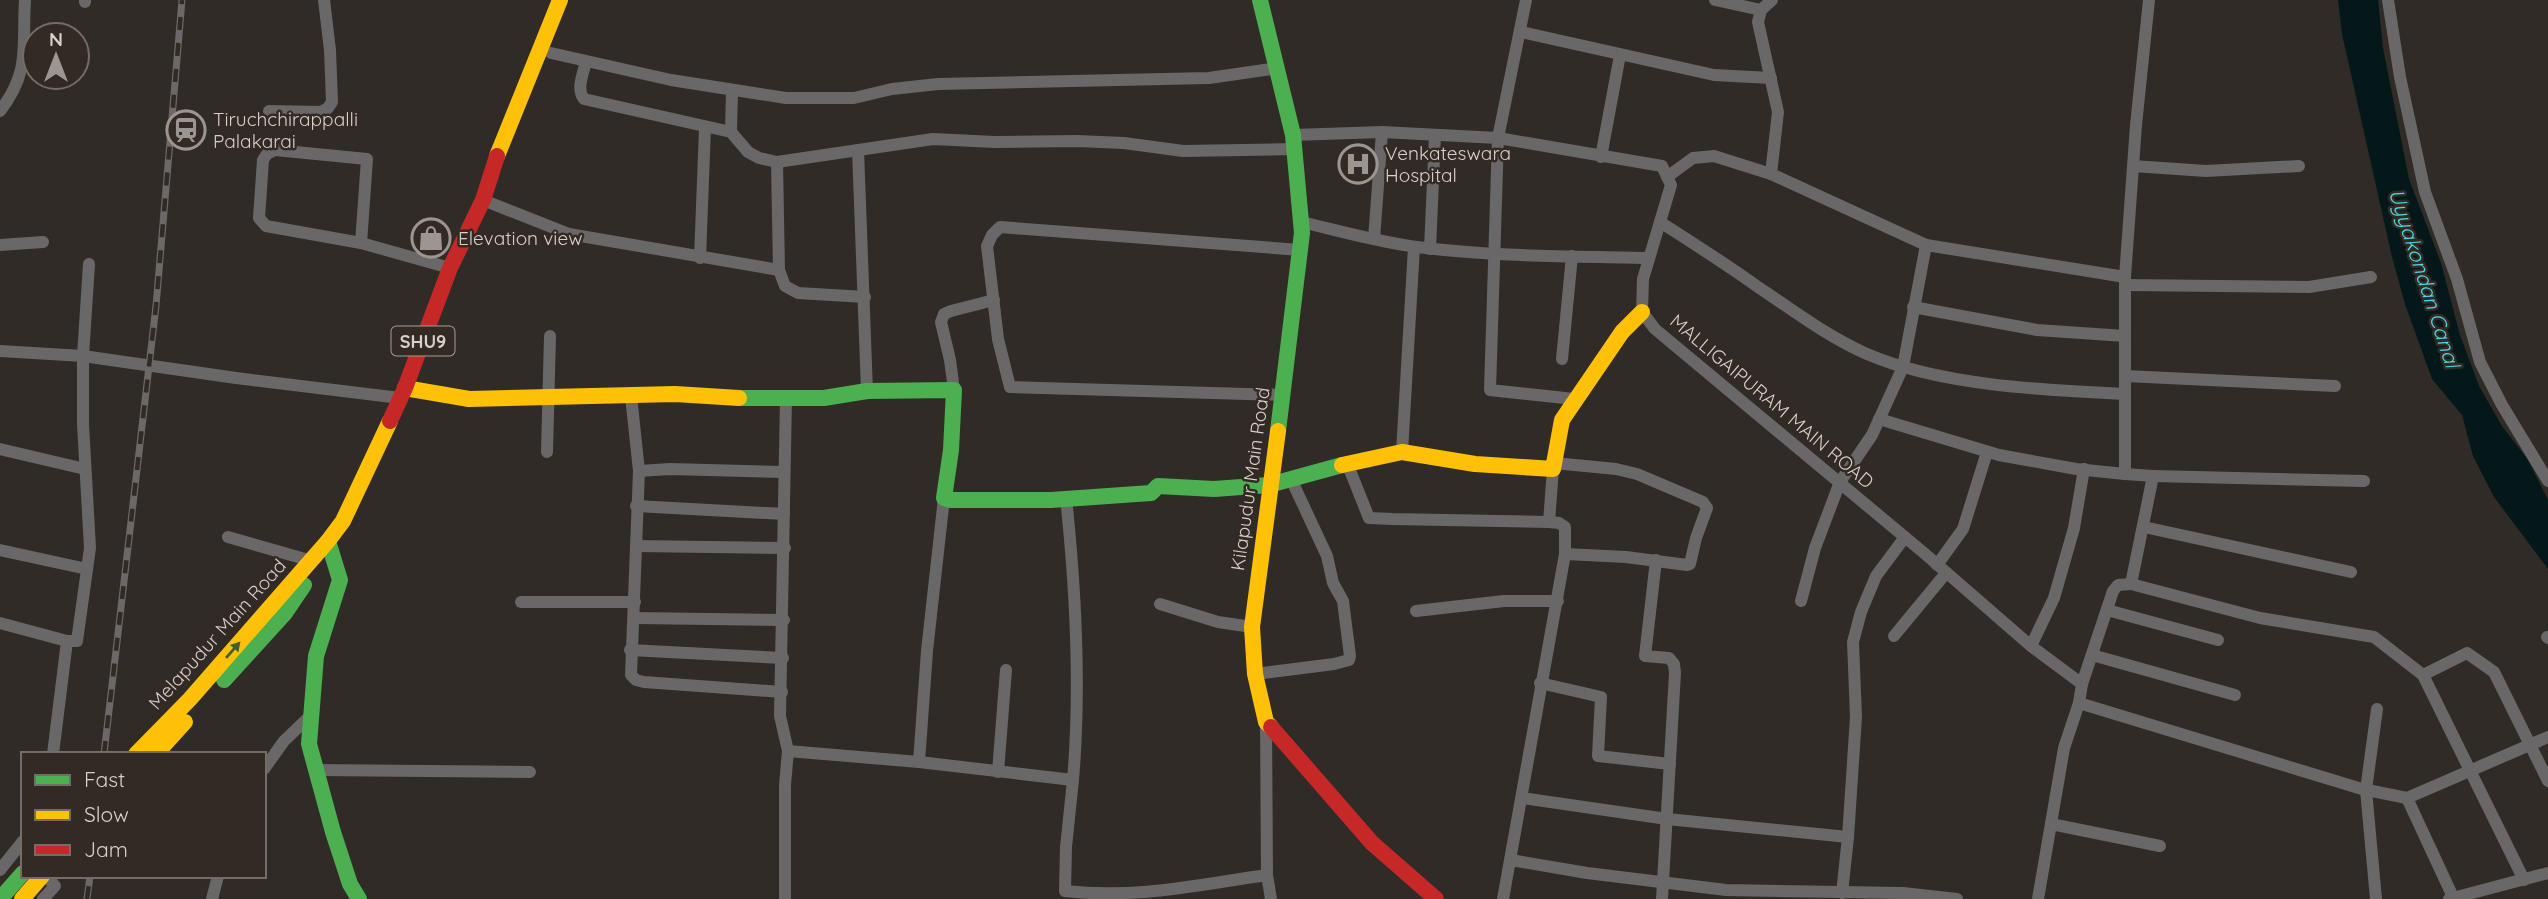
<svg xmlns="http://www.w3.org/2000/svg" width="2548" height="899" viewBox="0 0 2548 899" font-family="Quicksand,sans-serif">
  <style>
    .water { fill: #04181a }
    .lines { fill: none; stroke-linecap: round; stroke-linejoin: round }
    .street { stroke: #696767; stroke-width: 12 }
    .fast { stroke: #4caf50; stroke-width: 16 }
    .slow { stroke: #ffc107; stroke-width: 16 }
    .jam { stroke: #c62828; stroke-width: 16 }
    .rail-casing { stroke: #6b6867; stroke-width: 7 }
    .rail { stroke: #332a23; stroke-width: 4.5; stroke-dasharray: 13; stroke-linecap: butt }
    .oneway { fill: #3d5f35 }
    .labels { text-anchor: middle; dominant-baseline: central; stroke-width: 5; stroke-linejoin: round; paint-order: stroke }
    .shield { fill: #332a23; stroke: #a59e99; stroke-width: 2 }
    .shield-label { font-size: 18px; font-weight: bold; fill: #d6d0cc }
    .poi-label { font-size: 19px; fill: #d6d0cc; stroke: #332a23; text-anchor: start }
    .street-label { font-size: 19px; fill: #d6d0cc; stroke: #332a23 }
    .water-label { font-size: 21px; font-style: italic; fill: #4ed7e7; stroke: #332a23 }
  </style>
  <rect width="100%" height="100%" fill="#302b26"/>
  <path class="water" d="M2338 0H2378L2383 48 2409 179 2441 263 2460 335 2479 386 2502 426 2528 460 2548 500V569L2494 497 2473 456 2462 415 2432 379 2405 304 2392 257 2342 34Z"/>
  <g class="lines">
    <g class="street">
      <path d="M85 0V2"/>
      <path d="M1526 0 1498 138 1490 390 1574 399"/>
      <path d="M1715 0 1761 10"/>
      <path d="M1772 0 1761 10 1758 22 1778 112 1771 174 1926 245 2125 277V474L2153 476 2131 584 2118 585 2113 591 2082 684"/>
      <path d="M2388 0 2400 77 2425 192 2457 279 2480 362 2502 405 2548 481"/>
      <path d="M1521 32 1714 75 1771 78"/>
      <path d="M551 53 671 80 786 98H854L892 89 938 84 1209 78 1278 68"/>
      <path d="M586 62C583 74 576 89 584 99L731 132 748 152 759 158 777 162"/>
      <path d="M0 111C31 71 22 46 25 0"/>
      <path d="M269 111 321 112 328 108 332 102 330 50 324 0"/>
      <path d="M731 132 732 90"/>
      <path d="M1293 135 1382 132 1498 138 1662 166 1671 185 1643 279 1642 312 1655 329 1924 553 2031 646 2082 684 2079 703 2064 748 2038 899"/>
      <path d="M858 150 867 391"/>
      <path d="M1601 157 1620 55"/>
      <path d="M2133 166 2206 171 2299 166"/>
      <path d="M1667 177 1693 158 1714 156 1771 174"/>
      <path d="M483 200 569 234 779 270 785 286 798 293 865 297"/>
      <path d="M1301 222C1340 231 1378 242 1417 247 1494 257 1572 256 1649 258"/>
      <path d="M1660 222C1693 243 1726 264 1758 287 1794 311 1828 337 1867 354 1941 386 2045 390 2125 394"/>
      <path d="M1374 239 1382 132"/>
      <path d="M361 243 367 159 275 150 267 154 263 160 259 218 266 226 361 243 450 268"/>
      <path d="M0 245 43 242"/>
      <path d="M1430 249 1435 135"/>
      <path d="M700 258 705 128"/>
      <path d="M779 270 777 162 933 139 995 142 1077 141 1124 143 1183 151 1294 149"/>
      <path d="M2125 277 2136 125 2149 0"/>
      <path d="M2125 285 2309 287 2371 277"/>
      <path d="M1913 307 2037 330 2125 336"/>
      <path d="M0 351 83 356 236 378 400 398"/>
      <path d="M1562 359 1572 256"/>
      <path d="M2125 376 2335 386"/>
      <path d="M954 390 950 360 941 322 944 314 951 311 994 300"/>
      <path d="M1283 395 1010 387 998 339 987 246 992 235 1000 227 1300 250"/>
      <path d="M631 396 639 471 631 675 636 680 644 682 782 692"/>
      <path d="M1879 419 1999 455 2076 469 2125 474"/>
      <path d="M0 449 85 469"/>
      <path d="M547 452 550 336"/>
      <path d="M1402 452 1414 247"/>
      <path d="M1347 463 1369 518 1392 519 1549 522 1553 469"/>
      <path d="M1554 463 1616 469 1637 474 1703 502 1707 508 1696 538 1690 564 1687 565 1626 557 1565 554"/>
      <path d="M639 471 670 469 783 472"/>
      <path d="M2153 476 2364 481"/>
      <path d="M636 506 784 514"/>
      <path d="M2144 527 2351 572"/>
      <path d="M228 537 312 561"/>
      <path d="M636 546 785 548"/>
      <path d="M0 550 87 569"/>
      <path d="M1656 560 1645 656 1669 658 1674 664 1675 673 1662 899"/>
      <path d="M1937 565 1963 529 1987 452"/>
      <path d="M2131 584 2260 618 2374 637 2423 675 2467 653 2494 672 2548 781"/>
      <path d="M1801 601 1815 548 1840 482 1872 435 1903 367 1926 245"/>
      <path d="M521 602H635"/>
      <path d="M1160 604 1218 622 1252 627"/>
      <path d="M2107 610 2218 640"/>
      <path d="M1416 611 1504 601H1558"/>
      <path d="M635 618 784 620"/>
      <path d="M0 623 67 641 53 754"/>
      <path d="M1894 636 1946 573"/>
      <path d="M2547 637 2548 638"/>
      <path d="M67 641H77L90 548 83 424V356L89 264"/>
      <path d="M2031 646 2054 598 2074 528 2084 469"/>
      <path d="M630 650 783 658"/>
      <path d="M2092 655 2235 695"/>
      <path d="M1255 674 1334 664 1349 660 1350 656 1343 601 1333 583 1327 556 1291 479"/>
      <path d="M2423 675 2524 880"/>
      <path d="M1540 683 1601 697 1598 756 1670 764"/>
      <path d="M2079 703 2362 789 2407 798 2548 737"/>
      <path d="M1266 722 1267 875 1271 899"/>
      <path d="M788 751 919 762 1073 780C1081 687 1076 592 1066 498"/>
      <path d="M919 762 927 651 944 498"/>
      <path d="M264 769 284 741 309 717"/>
      <path d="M315 770 530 772"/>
      <path d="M998 772 1006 670"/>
      <path d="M1073 780 1066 847 1065 891C1138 899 1196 885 1267 875"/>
      <path d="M1522 798 1667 819 1848 837 1842 893"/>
      <path d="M2407 798 2453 897"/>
      <path d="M2051 824 2160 846"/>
      <path d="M1848 837 1856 717 1853 642 1861 612 1876 576 1905 537"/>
      <path d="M1511 860 1587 873 1726 890 1903 893 1957 899"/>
      <path d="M0 870 23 841"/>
      <path d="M43 899 55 886 46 876"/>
      <path d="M212 899 218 876"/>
      <path d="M785 899V785L788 751 780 716 786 398"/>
      <path d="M1503 899 1565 554V527L1559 523 1549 522"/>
      <path d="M2376 899 2366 790 2377 709"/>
      <path d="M2449 899 2548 873"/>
    </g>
    <g class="fast">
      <path d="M1260 0 1293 135 1302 233 1278 431"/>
      <path d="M739 398H824L867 391 954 390 951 450 944 498 950 500H1051L1151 493 1158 486 1214 489 1269 485 1342 465"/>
      <path d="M328 541 340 580 316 656 309 744 333 832 350 884 359 899"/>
      <path d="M224 680 285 613 304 585"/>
      <path d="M0 899 23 873"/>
    </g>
    <g class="slow">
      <path d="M497 156 560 0"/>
      <path d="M405 388 469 399 675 394 739 398"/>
      <path d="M1342 465 1402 452 1475 464 1553 469 1562 420 1622 332 1642 312"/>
      <path d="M1271 727 1266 722 1255 674 1252 627 1278 431"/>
      <path d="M136 754 190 699 328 541 343 521 390 421"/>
      <path d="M156 754 185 722"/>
      <path d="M22 899 42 876"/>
    </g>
    <g class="jam">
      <path d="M390 421 405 388 450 268 483 200 497 156"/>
      <path d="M1271 727 1372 843 1436 899"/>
    </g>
    <g class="rail-casing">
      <g id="rail">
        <path d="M104 754 156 306 182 0"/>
        <path d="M87 899 90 876"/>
      </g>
    </g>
    <use href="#rail" class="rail"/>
  </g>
  <defs><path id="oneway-solid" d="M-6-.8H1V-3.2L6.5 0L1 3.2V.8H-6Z" transform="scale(1.75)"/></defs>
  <use class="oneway" href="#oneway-solid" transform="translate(233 650) rotate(-49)"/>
  <defs>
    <g id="station-ring" transform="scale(2.0125)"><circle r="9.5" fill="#332a23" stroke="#9c9692" stroke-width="1.5"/><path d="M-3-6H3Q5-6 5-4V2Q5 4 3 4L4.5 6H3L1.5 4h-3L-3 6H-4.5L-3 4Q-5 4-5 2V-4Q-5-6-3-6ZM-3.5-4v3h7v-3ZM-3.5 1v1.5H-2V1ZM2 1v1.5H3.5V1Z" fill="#9c9692"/></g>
    <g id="hospital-ring" transform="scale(2.0125)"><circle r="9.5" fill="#332a23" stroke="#9c9692" stroke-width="1.5"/><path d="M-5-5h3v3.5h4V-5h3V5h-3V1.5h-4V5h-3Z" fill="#9c9692"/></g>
    <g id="shop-ring" transform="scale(2.0125)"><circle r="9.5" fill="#332a23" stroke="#9c9692" stroke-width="1.5"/><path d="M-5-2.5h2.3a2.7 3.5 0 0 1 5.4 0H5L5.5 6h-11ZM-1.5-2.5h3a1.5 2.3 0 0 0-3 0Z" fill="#9c9692"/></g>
  </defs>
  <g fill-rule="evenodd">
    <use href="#station-ring" x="186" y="130"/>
    <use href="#hospital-ring" x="1358" y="164"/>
    <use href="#shop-ring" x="431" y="238"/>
  </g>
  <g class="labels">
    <rect class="shield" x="391.5" y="326.5" width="63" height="29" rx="5"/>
    <g class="shield-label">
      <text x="423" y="341">SHU9</text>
    </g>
    <g class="poi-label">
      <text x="213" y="119">Tiruchchirappalli<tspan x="213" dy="22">Palakarai</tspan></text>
      <text x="1385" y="153">Venkateswara<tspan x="1385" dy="22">Hospital</tspan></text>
      <text x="458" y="238">Elevation view</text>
    </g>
    <g class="street-label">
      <text transform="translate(1772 401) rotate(40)">MALLIGAIPURAM MAIN ROAD</text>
      <text transform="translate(1250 479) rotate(-82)">Kilapudur Main Road</text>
      <text transform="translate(217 634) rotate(-48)">Melapudur Main Road</text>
    </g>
    <g class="water-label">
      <text transform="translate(2425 278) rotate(72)">Uyyakondan Canal</text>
    </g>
  </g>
  <rect x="21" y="752" width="245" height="126" fill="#332a23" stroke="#746c67" stroke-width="2"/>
  <rect x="35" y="775" width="35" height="10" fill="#4caf50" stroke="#746c67" stroke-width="2"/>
  <text x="84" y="787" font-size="21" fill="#d6d0cc">Fast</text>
  <rect x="35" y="810" width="35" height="10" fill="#ffc107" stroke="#746c67" stroke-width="2"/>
  <text x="84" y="822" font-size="21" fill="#d6d0cc">Slow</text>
  <rect x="35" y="845" width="35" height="10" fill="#c62828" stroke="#746c67" stroke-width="2"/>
  <text x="84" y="857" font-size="21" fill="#d6d0cc">Jam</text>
  <g transform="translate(56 56)"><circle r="33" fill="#332a23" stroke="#746c67" stroke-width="2"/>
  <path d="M0-5L12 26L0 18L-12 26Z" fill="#9c9692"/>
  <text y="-10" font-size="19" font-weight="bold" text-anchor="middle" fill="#d6d0cc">N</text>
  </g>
</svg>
